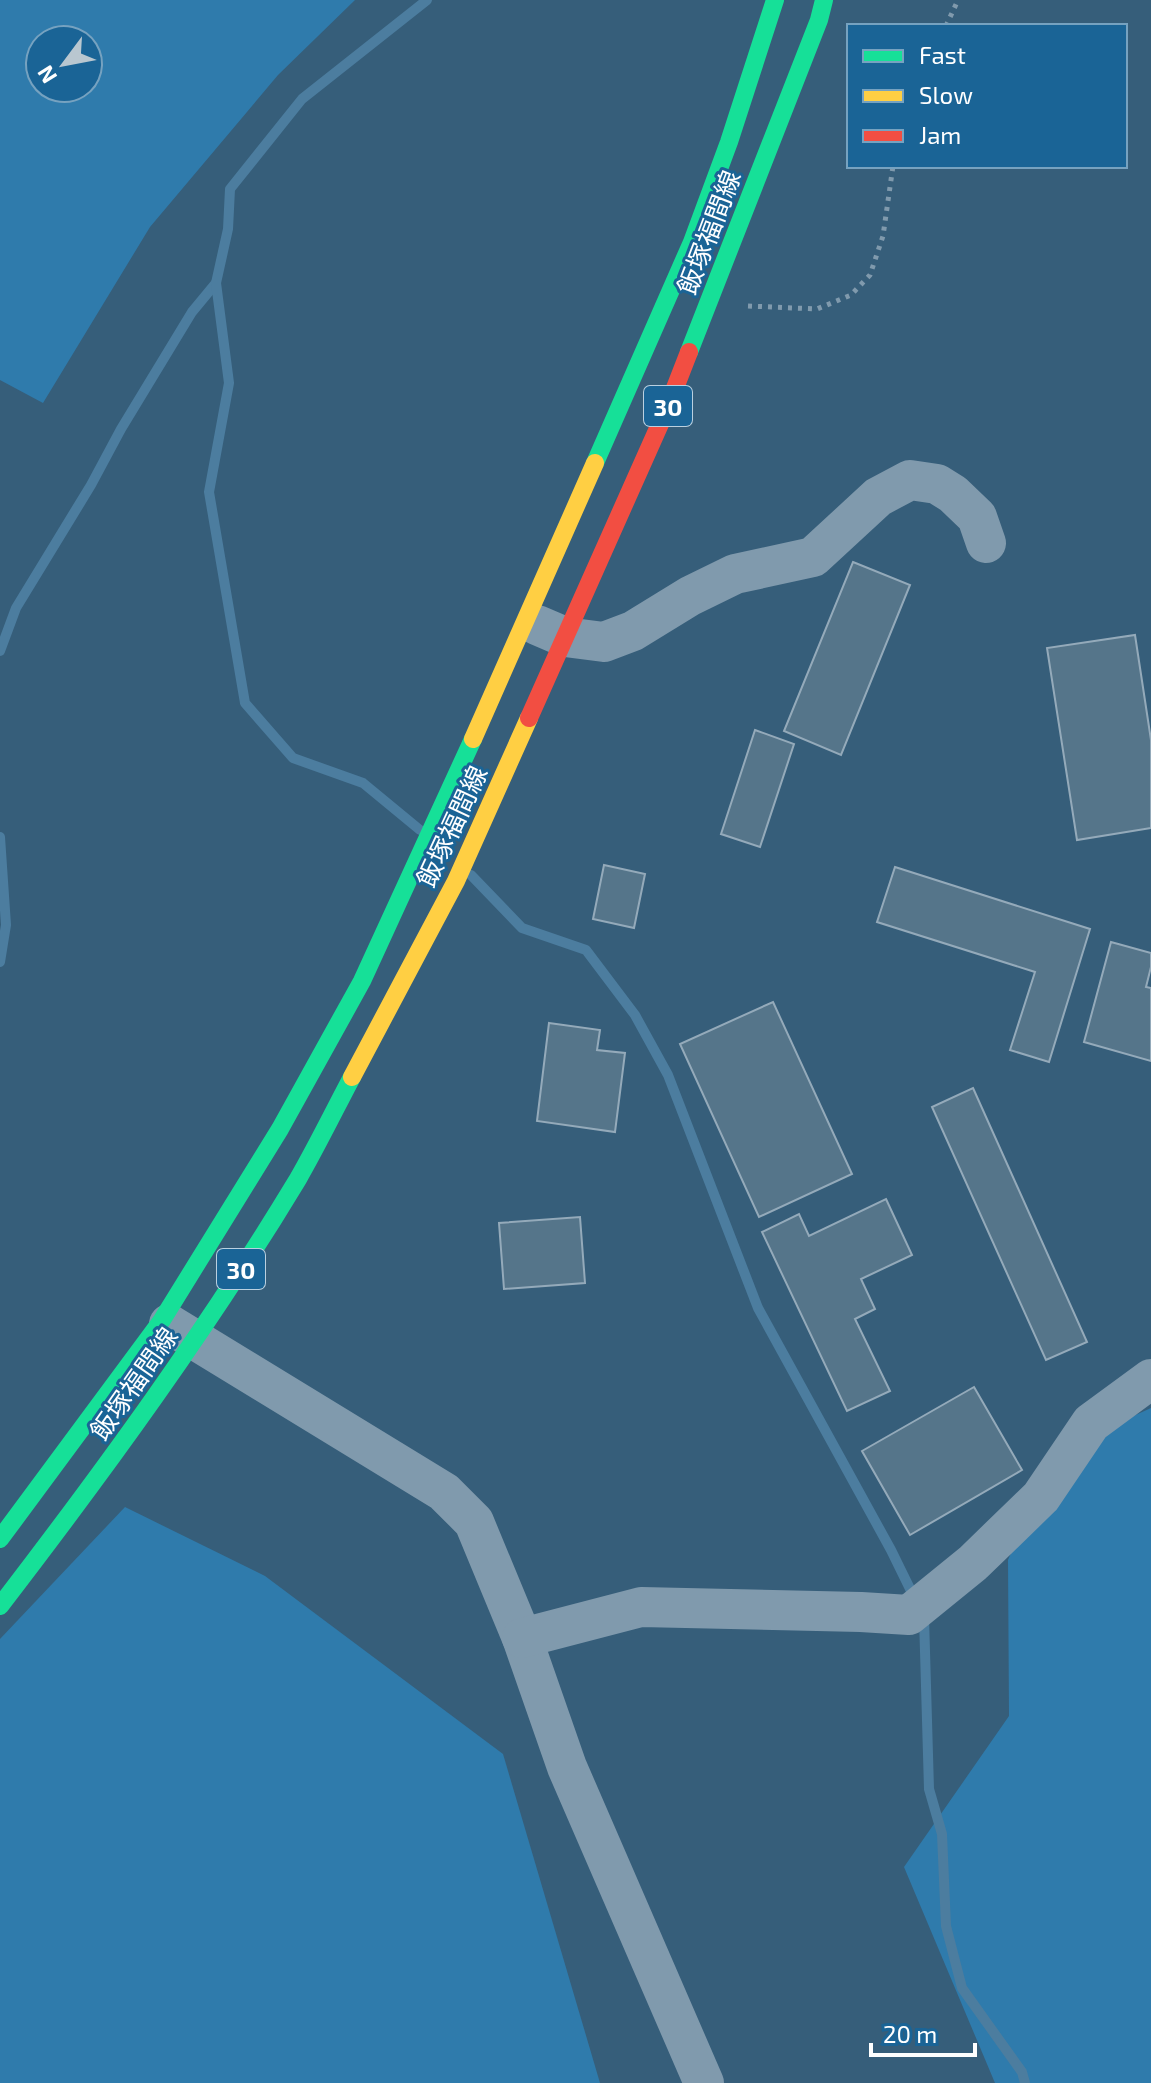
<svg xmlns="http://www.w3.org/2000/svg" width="1151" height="2083" viewBox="0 0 1151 2083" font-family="'Exo 2','Noto Sans JP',sans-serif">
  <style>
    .green { fill: #2f7bac; fill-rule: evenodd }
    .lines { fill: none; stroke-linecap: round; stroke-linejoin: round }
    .stream { stroke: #4c7d9f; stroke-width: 10 }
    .building { fill: #55758a; stroke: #94aaba; stroke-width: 2 }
    .path { stroke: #809aad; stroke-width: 5; stroke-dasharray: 4 6; stroke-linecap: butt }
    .street { stroke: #809aad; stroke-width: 40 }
    .fast { stroke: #16e098; stroke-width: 18 }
    .slow { stroke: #ffcf43; stroke-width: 18 }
    .jam { stroke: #f24e42; stroke-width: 18 }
    .labels { text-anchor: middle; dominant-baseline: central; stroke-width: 6; stroke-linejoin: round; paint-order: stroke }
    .shield { fill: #1a6496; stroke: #bad0e0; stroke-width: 2 }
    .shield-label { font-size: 24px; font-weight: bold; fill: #fff }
    .street-label { font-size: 26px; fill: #fff; stroke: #1a6496 }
  </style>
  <rect width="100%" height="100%" fill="#365e7a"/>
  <g class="green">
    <path d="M0 0H355L278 75 150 227 43 403 0 380ZM40 40H88V88H40Z"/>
    <path d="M1151 1408V2083H995L904 1867 1009 1716 1008 1560 1054 1452Z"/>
    <path d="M125 1507 265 1576 503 1754 600 2083H0V1639Z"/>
  </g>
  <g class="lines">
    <g class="stream">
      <path d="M0 651 16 608 91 485 121 429 192 312 216 283"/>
      <path d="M420 830 363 783 293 758 245 703 209 492 229 383 216 283 228 229 230 189 302 99 427 0"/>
      <path d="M0 837 6 925 0 962"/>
      <path d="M471 875 522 928 586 950 635 1015 668 1075 758 1308 891 1550 915 1599"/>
      <path d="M924 1617 929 1789 942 1834 946 1926 962 1988 1022 2072 1025 2083"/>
    </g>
  </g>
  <g class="building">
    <path d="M853 562 910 585 841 755 784 731Z"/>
    <path d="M1135 635 1151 740V828L1077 840 1047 648Z"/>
    <path d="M755 730 794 744 760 847 721 834Z"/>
    <path d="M604 865 645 874 634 928 593 919Z"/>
    <path d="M895 867 1090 929 1049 1062 1010 1050 1035 972 877 922Z"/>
    <path d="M1111 942 1151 953V967L1146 987 1151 988V1061L1084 1042Z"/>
    <path d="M773 1002 852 1174 759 1217 680 1044Z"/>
    <path d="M549 1023 600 1030 597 1050 625 1053 615 1132 537 1121Z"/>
    <path d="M973 1088 1087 1342 1046 1360 932 1107Z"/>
    <path d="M886 1199 912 1255 861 1279 875 1309 855 1319 890 1391 847 1411 762 1232 799 1214 809 1236Z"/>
    <path d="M580 1217 585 1283 504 1289 499 1223Z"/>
    <path d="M974 1387 1022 1470 910 1535 862 1451Z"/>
  </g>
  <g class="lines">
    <g class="path">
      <path d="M946 26 958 0"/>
      <path d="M748 306 817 309 851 295 870 275 883 236 893 166"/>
    </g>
    <g class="street">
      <path d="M537 625 565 637 604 642 633 631 690 596 735 574 813 557 878 497 910 480 937 484 953 494 977 517 986 543"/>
      <path d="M169 1324 444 1492 474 1522 522 1638 567 1767 704 2083"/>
      <path d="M522 1638 641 1607 861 1612 909 1615 973 1563 1041 1497 1091 1423 1151 1379"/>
    </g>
    <g class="fast">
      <path d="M689 352 819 20 824 0"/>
      <path d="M595 463 692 242 729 142 775 0"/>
      <path d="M0 1539 162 1320 280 1129 362 981 473 739"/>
      <path d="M0 1606C106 1468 208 1328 298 1179 317 1146 334 1111 352 1077"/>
    </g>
    <g class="slow">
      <path d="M473 739 595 463"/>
      <path d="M352 1077 456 881 529 718"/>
    </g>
    <path class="jam" d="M529 718 668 406 689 352"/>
  </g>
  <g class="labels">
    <g class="shield">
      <rect x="644" y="386" width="48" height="40" rx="6"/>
      <rect x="217" y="1249" width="48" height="40" rx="6"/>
    </g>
    <g class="shield-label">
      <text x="668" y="406">30</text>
      <text x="241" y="1269">30</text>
    </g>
    <g class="street-label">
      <text transform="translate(708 232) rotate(-69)">飯塚福間線</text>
      <text transform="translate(451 826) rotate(-65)">飯塚福間線</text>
      <text transform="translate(133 1383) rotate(-55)">飯塚福間線</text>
    </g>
  </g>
  <rect x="847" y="24" width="280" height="144" fill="#1a6496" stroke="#76a2c0" stroke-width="2"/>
  <rect x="863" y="50" width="40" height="12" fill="#16e098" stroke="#76a2c0" stroke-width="2"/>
  <text x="919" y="64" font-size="24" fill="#ffffff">Fast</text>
  <rect x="863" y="90" width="40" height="12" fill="#ffcf43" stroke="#76a2c0" stroke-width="2"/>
  <text x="919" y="104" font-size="24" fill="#ffffff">Slow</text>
  <rect x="863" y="130" width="40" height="12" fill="#f24e42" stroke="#76a2c0" stroke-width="2"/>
  <text x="919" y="144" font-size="24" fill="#ffffff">Jam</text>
  <g transform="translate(64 64) rotate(238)"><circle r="38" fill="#1a6496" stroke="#76a2c0" stroke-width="2"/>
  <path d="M0-6L14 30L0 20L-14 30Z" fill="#b9c7d0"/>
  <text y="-12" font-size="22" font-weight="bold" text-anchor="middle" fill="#ffffff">N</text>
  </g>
  <path d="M871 2043v12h104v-12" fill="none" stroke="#ffffff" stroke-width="4"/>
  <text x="883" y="2043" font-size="24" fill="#ffffff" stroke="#1a6496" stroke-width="6" paint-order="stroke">20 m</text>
</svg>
